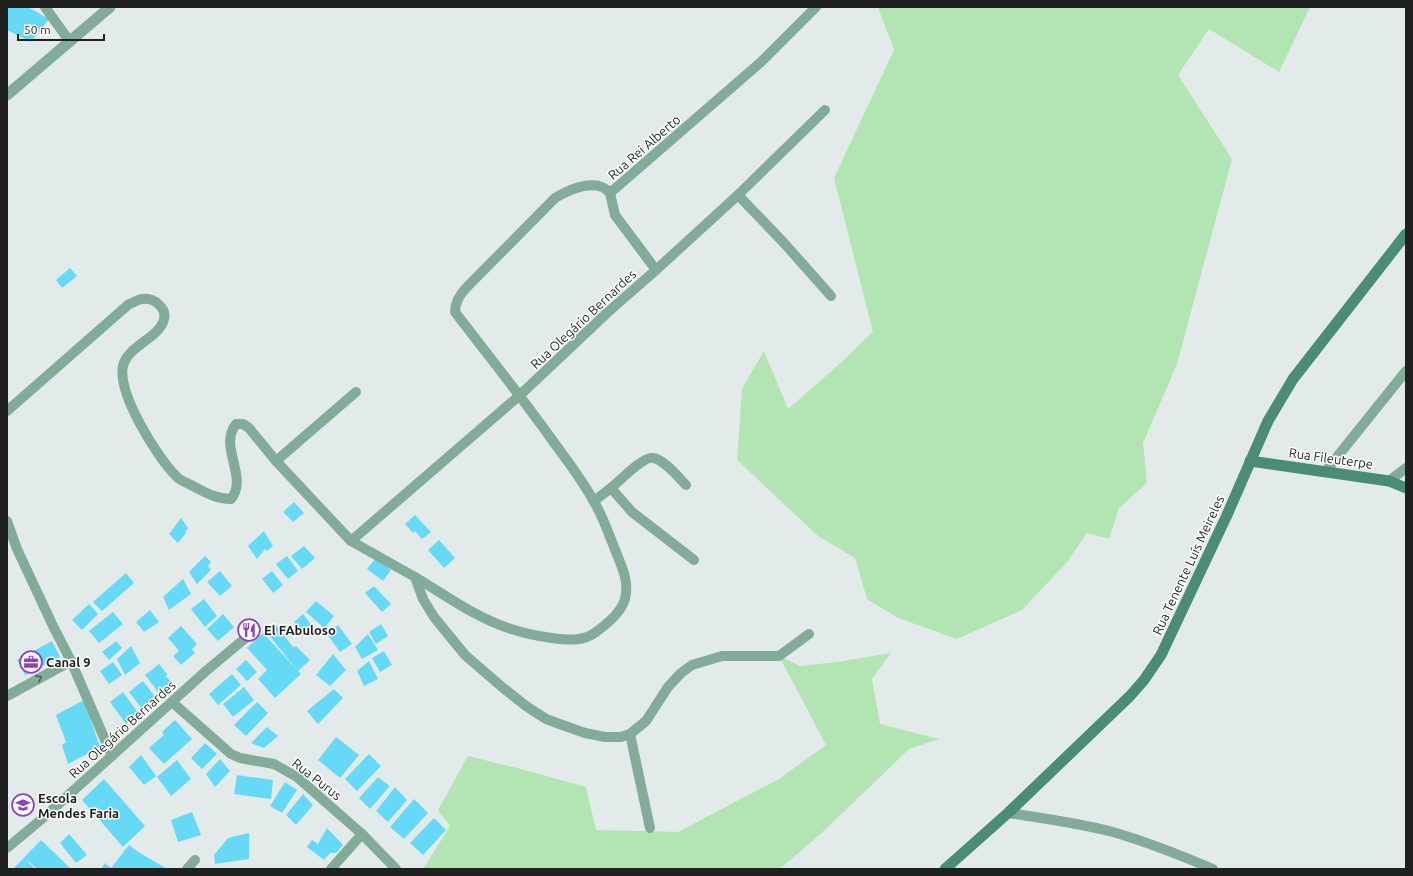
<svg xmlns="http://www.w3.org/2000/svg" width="1413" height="876" viewBox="0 0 1413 876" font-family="Ubuntu,sans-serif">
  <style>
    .green { fill: #b3e4b3 }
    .building { fill: #65d9f5 }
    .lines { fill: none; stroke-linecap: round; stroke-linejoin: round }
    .minor { stroke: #82ab9a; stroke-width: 10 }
    .tertiary { stroke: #82ab9a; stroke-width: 11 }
    .secondary { stroke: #4b8c75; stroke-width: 11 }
    .oneway { stroke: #4b5f57 }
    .labels { text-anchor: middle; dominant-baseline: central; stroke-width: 3; stroke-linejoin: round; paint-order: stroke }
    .street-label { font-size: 13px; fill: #1e2120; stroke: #fff }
    .poi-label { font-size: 13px; font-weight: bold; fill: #1e2120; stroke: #fff; text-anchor: start }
  </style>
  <rect width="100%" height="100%" fill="#e3ebea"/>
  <g class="green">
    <path d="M878 7H1310L1279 72 1209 29 1178 75 1232 159 1177 364 1143 443 1147 483 1119 508 1109 539 1087 533 1067 562 1022 610 957 639 898 618 867 599 855 558 818 536 737 460 742 389 764 351 788 409 834 369 873 332 834 178 894 50Z"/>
    <path d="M891 653 872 679 880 724 939 739 909 749 827 828 780 869H423L450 826 438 810 468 756 521 769 586 787 596 830 678 832 779 779 826 745 778 654 799 666 838 662Z"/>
  </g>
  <g class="building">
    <path d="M7 7H28L49 19 31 42 7 30Z"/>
    <path d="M70 268 77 276 62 288 56 280Z"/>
    <path d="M294 502 304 513 293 522 283 512Z"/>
    <path d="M415 515 431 532 422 539 415 531 413 533 405 524Z"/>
    <path d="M181 518 188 528 185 533H186L178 543 169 534Z"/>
    <path d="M264 531 273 546 267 551 265 549 257 559 248 546Z"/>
    <path d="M439 540 455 558 444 568 428 550Z"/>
    <path d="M304 546 315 558 302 569 291 556Z"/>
    <path d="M205 556 211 562 208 566 211 570 197 584 189 572Z"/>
    <path d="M287 556 298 571 288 579 276 564Z"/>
    <path d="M376 558 391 570 383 581 367 569Z"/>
    <path d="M220 571 232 586 220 596 207 582Z"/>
    <path d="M272 571 283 585 273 593 262 579Z"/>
    <path d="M126 573 134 583 102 611 93 602Z"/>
    <path d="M183 579 191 594 169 610 163 597Z"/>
    <path d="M374 586 391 604 382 612 365 593Z"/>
    <path d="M204 599 217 616 205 627 191 609Z"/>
    <path d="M316 601 334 616 324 628 306 612Z"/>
    <path d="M89 604 98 614 82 630 72 620Z"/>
    <path d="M150 610 159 622 144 632 136 622Z"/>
    <path d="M113 612 123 624 99 643 89 631Z"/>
    <path d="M223 614 234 627 218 641 207 629Z"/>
    <path d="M303 614 314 628 305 636 294 622Z"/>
    <path d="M381 624 388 636 376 644 369 632Z"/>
    <path d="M276 625 293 647 296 646 310 660 298 671 267 633Z"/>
    <path d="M338 625 352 644 340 652 327 634Z"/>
    <path d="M181 626 197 644 192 649 195 653 181 665 173 656 179 651 168 638Z"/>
    <path d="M263 633 301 674 275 698 258 679 267 670 247 648Z"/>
    <path d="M368 634 378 650 362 659 355 647Z"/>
    <path d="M52 641 60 657 25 675 17 660Z"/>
    <path d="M116 641 122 648 109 660 102 652Z"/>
    <path d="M131 646 140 663 125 675 117 659Z"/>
    <path d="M384 651 392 665 380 672 372 658Z"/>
    <path d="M333 654 346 670 330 686 316 675Z"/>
    <path d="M246 660 257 672 247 681 236 669Z"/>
    <path d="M369 661 378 679 364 686 357 671Z"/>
    <path d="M113 662 122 675 109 684 100 671Z"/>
    <path d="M159 664 167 674 166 676 171 682 158 692 145 675Z"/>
    <path d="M232 674 241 685 218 705 209 694Z"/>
    <path d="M143 681 156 698 142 709 129 692Z"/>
    <path d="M244 687 254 700 233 717 223 704Z"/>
    <path d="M334 689 343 698 318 724 307 711Z"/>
    <path d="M123 692 139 714 126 724 110 702Z"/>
    <path d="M84 700 100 747 68 764 62 745 66 742 56 715Z"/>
    <path d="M257 702 268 713 246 736 234 725Z"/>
    <path d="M175 720 192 739 164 764 149 748 164 735 162 732Z"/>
    <path d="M267 727 278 736 264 748 251 743Z"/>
    <path d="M336 737 359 755 340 778 318 760Z"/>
    <path d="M205 743 217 754 202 769 191 758Z"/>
    <path d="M369 754 381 766 357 791 345 779Z"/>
    <path d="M141 755 156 776 144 785 129 767Z"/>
    <path d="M220 759 230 771 215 787 206 774Z"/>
    <path d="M177 760 191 779 171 796 157 777Z"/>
    <path d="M237 775 273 780 271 799 234 794Z"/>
    <path d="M378 777 390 786 370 809 359 798Z"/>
    <path d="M104 779 145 826 123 847 82 800Z"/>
    <path d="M285 782 297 790 282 813 270 806Z"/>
    <path d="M395 787 407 800 388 822 376 811Z"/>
    <path d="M303 794 313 805 296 825 286 815Z"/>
    <path d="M414 799 428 813 404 839 390 827Z"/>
    <path d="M192 812 201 835 178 842 171 820Z"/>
    <path d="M434 818 446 830 423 855 410 843Z"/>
    <path d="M327 828 343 845 336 853H330L324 860 307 847 312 840 318 844Z"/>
    <path d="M249 833V859L215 864 214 855 228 838Z"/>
    <path d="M69 834 87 855 76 863 60 843Z"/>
    <path d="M41 840 71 869H37L24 857 35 869H13Z"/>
    <path d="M129 845 140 853 167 869H101L105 863 111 868Z"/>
  </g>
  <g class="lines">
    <g class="minor">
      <path d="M45 7 70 42"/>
      <path d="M610 193 615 215 656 270"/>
      <path d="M738 195 784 243 831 296"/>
      <path d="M7 411 129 304C133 303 138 299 143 299 153 297 167 308 164 319 160 338 128 345 123 366 117 393 157 457 176 476 179 480 185 482 189 484 203 491 215 499 231 499 249 477 218 447 236 424H243L249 428 276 461 351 541 415 577 423 599 434 617 465 655 502 687 526 706 546 719 565 726 585 733 605 737H621L630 734 646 721 668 687 681 673 692 665 722 656H779L809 634"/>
      <path d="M276 461 356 392"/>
      <path d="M1325 472 1406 371"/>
      <path d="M1389 481 1406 468"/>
      <path d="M611 488 632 512 694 560"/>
      <path d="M594 501C600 496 606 492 611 488 620 481 643 456 653 458 664 459 679 478 686 485"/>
      <path d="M7 521 17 549 53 626 71 661 112 756"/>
      <path d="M351 541 520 395 608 312 656 270 738 195 825 110"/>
      <path d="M415 577C445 595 475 617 508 628 522 633 537 636 552 638 567 640 583 642 596 632 608 623 625 610 626 593 628 579 621 565 616 552 609 535 603 516 593 500 581 478 565 458 550 437 520 395 487 354 455 312 455 302 460 294 467 287L555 198C570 189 597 177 610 193L761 62 816 7"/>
      <path d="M7 696 71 661"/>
      <path d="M172 702 231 754 240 758 274 764 297 777 362 834 396 869"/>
      <path d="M630 734 650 828"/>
      <path d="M1008 813C1043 818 1078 823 1113 832 1147 842 1180 855 1213 869"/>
      <path d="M7 848 43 818 206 671 255 630"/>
      <path d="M187 869 195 860"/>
      <path d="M331 869 362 834"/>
    </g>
    <path class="tertiary" d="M7 95 110 7"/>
    <g class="secondary">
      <path d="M1250 461 1389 481 1406 488"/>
      <path d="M945 869 1008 813 1130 696 1144 680 1161 655 1227 515 1268 421 1293 379 1406 234"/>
    </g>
  </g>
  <defs><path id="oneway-chevron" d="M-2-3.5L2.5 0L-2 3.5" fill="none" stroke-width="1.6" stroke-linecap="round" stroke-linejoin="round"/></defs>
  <use class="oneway" href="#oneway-chevron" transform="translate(39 678) rotate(-28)"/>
  <defs>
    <g id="restaurant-ring" transform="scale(1.15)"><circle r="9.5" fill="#fff" stroke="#8e43b5" stroke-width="1.5"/><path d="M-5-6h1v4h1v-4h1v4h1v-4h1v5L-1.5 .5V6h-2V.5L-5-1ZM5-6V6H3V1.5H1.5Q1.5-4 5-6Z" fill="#8e43b5"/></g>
    <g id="office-ring" transform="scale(1.15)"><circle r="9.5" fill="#fff" stroke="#8e43b5" stroke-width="1.5"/><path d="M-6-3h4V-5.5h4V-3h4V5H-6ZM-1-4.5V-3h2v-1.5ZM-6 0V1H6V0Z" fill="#8e43b5"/></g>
    <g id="school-ring" transform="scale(1.15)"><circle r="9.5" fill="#fff" stroke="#8e43b5" stroke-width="1.5"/><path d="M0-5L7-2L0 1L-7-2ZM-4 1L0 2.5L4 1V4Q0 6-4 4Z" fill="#8e43b5"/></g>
  </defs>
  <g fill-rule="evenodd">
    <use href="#restaurant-ring" x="249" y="630"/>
    <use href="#office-ring" x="31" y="662"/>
    <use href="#school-ring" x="23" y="805"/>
  </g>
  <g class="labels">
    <g class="street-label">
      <text transform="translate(644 147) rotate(-41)">Rua Rei Alberto</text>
      <text transform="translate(583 319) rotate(-43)">Rua Olegário Bernardes</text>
      <text transform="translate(1331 458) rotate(8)">Rua Fileuterpe</text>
      <text transform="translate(1188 565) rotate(-65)">Rua Tenente Luís Meireles</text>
      <text transform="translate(122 729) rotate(-42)">Rua Olegário Bernardes</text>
      <text transform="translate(317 779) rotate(38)">Rua Purus</text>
    </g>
    <g class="poi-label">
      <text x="264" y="630">El FAbuloso</text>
      <text x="46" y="662">Canal 9</text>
      <text x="38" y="798">Escola<tspan x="38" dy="15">Mendes Faria</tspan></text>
    </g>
  </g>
  <rect width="1413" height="876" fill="none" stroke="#1e2120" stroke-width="16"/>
  <path d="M18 34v6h86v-6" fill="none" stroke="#1e2120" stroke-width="2"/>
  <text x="24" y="34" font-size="12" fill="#1e2120" stroke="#ffffff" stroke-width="3" paint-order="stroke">50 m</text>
</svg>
